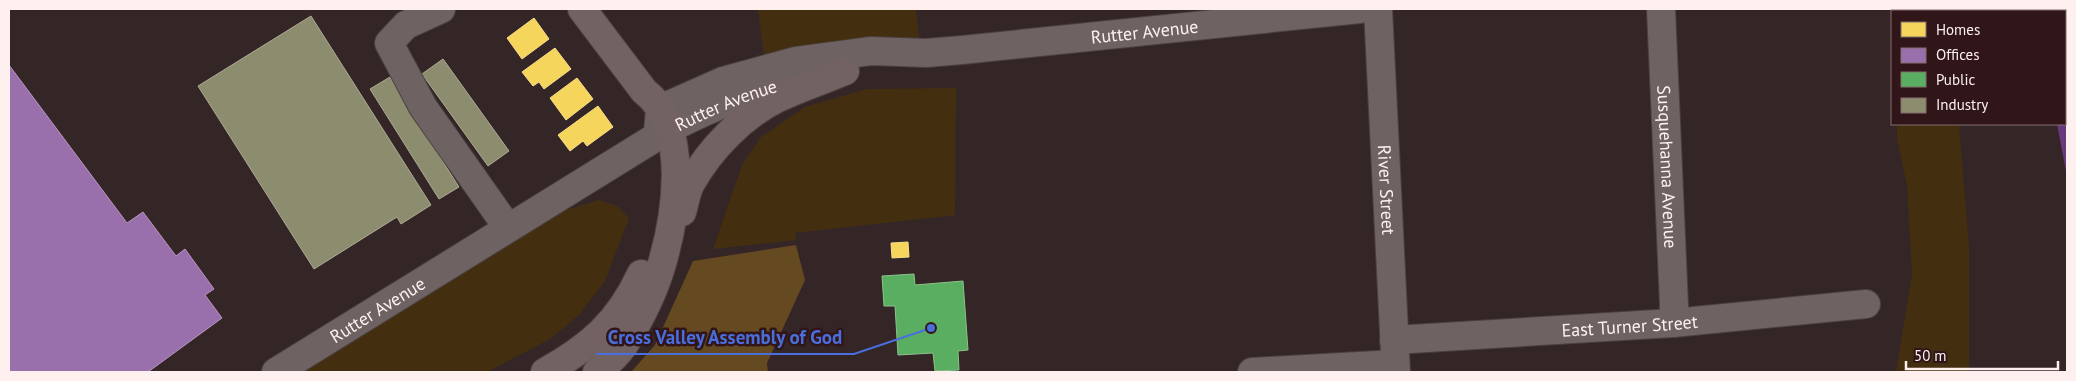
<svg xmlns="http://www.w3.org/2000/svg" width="2076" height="381" viewBox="0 0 2076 381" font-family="'PT Sans',sans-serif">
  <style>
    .green { fill: #432f10 }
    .forest { fill: #654920 }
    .water { fill: #683a7d }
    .homes { fill: #f6d55c; stroke: #f9dd88 }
    .offices { fill: #9970ab; stroke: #b896c0 }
    .public { fill: #5aae61; stroke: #8cc28c }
    .industry { fill: #8c8c6e; stroke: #aeaa95 }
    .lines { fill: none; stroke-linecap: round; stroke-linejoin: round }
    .minor-casing { stroke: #4c4141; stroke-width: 30 }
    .major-casing { stroke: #4c4141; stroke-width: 30 }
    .minor { stroke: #6e6262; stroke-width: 28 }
    .major { stroke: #726362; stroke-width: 28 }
    .labels { text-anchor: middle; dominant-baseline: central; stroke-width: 5; stroke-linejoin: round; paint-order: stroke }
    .street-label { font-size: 18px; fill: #fff0f0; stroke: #301619 }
    .leader { fill: none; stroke: #4a6edd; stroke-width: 2 }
    .callout-dot { fill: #4a6edd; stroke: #301619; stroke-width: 2 }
    .callout-label { font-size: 19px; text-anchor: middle; font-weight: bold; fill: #4a6edd; stroke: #301619; stroke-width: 5; stroke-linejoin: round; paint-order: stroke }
  </style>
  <rect width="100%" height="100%" fill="#342627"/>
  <g class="green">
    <path d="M758 9H916L919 39 764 56Z"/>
    <path d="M956 88 955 215 795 233 796 240 713 249 742 165 761 137 805 107 867 89Z"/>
    <path d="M1897 124H1959L1969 247V372H1896L1912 274 1907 185 1897 138Z"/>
    <path d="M599 200 617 206 629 218 605 281 579 315 550 339 487 372H297L553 214Z"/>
  </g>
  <path class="forest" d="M796 245 805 280 767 363 768 372H631L655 345 693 261Z"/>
  <path class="water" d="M2035 9H2067V176L2057 124H2065V11H2035Z"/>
  <g class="homes">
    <path d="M534 18 549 39 522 59 507 38Z"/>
    <path d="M555 48 571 69 544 89 539 82 533 86 522 72Z"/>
    <path d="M577 78 593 99 566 120 550 98Z"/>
    <path d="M598 106 613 127 587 146 583 141 570 151 558 135Z"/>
    <path d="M908 242 909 257 892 258 891 243Z"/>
  </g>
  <path class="offices" d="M9 65 127 223 143 212 176 256 185 249 214 289 205 295 222 318 148 372H11L9 369Z"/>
  <path class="public" d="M914 274 915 285 963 281 968 350 958 351 959 370 935 371 933 353 898 355 895 306H884L882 276Z"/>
  <g class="industry">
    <path d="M311 16 431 205 401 224 397 217 314 269 198 86Z"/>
    <path d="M443 59 509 151 488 166 422 74Z"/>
    <path d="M390 77 459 187 439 199 370 89Z"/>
  </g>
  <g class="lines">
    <g class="minor-casing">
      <g id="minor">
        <path d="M441 9 406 25 389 43 423 107 508 228"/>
        <path id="s1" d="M1378 9 1396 372"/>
        <path id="s2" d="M1661 9 1674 305 1673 323"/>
        <path id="s3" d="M658 132 660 109 723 81 796 61 871 51 926 53 962 50 1360 9"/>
        <path id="s4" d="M1394 340 1673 323 1866 304"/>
        <path id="s5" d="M276 372 669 129C710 108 757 87 803 79"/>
        <path d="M1252 372 1395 364"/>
      </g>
    </g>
    <g class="major-casing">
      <g id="major">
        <path d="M582 9 644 91C691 127 676 217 661 267 653 294 639 321 624 345 617 355 606 365 597 372"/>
        <path d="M682 212C685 203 686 192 691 183 710 149 742 116 778 98 800 88 823 80 845 71"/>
        <path d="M545 372C590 347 619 322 641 274"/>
      </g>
    </g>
    <use href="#minor" class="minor"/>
    <use href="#major" class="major"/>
  </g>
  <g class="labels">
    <g class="street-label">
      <text stroke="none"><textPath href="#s3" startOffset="518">Rutter Avenue</textPath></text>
      <text stroke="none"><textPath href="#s5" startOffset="524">Rutter Avenue</textPath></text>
      <text stroke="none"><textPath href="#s2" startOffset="158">Susquehanna Avenue</textPath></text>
      <text stroke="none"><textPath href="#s1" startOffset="181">River Street</textPath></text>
      <text stroke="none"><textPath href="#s5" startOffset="119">Rutter Avenue</textPath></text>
      <text stroke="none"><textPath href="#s4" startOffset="236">East Turner Street</textPath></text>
    </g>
  </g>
  <path class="leader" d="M931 328L854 354H596"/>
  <circle class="callout-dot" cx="931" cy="328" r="5"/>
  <g class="callout-label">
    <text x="725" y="344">Cross Valley Assembly of God</text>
  </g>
  <rect width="2076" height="381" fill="none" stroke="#fff0f0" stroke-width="20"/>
  <rect x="1891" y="10" width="175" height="115" fill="#301619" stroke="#836d6f"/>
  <rect x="1901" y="22" width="25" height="15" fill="#f6d55c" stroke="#836d6f"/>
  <text x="1936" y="35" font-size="15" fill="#fff0f0">Homes</text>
  <rect x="1901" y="48" width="25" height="15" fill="#9970ab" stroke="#836d6f"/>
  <text x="1936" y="60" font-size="15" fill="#fff0f0">Offices</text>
  <rect x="1901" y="72" width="25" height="15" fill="#5aae61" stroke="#836d6f"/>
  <text x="1936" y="85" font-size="15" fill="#fff0f0">Public</text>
  <rect x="1901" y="98" width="25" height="15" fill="#8c8c6e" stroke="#836d6f"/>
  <text x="1936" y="110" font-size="15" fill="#fff0f0">Industry</text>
  <path d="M1906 361v8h152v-8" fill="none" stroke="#fff0f0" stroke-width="2.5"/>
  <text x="1914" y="361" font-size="15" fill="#fff0f0" stroke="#301619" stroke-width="4" paint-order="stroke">50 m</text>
</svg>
